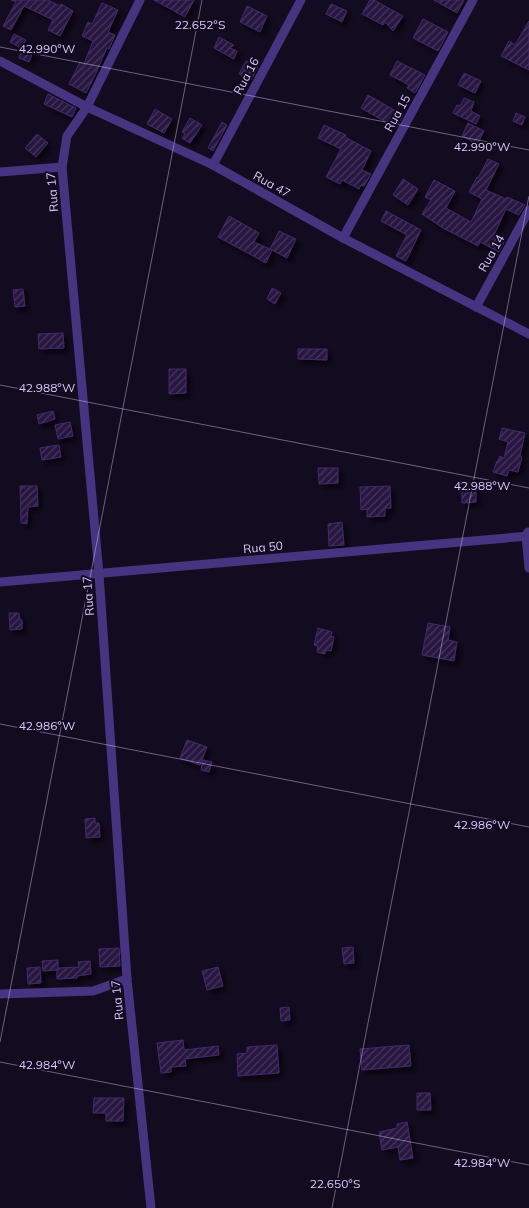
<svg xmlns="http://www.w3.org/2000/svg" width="529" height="1208" viewBox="0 0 529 1208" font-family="Mulish,sans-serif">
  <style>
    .building { fill: url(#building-hatch); stroke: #44286d; filter: url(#shadow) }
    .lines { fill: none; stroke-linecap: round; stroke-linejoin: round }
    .street { stroke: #473480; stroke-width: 9 }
    .ticks { fill: none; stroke: #dbc9ff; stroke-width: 1; stroke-opacity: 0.45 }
    .labels { text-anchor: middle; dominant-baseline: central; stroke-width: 4; stroke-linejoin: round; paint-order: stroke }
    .street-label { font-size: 12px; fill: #dbc9ff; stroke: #130b1f }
    .ticks-label { font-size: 12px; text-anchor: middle; fill: #dbc9ff; stroke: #130b1f; stroke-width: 4; stroke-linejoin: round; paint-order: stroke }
  </style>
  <defs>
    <pattern id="building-hatch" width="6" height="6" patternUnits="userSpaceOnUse" patternTransform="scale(1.25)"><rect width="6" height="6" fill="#281740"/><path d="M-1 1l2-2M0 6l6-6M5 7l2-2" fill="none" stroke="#47375d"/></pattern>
    <filter id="shadow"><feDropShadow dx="4" dy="4" stdDeviation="2.5" flood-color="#0009"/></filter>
  </defs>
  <rect width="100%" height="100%" fill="#130b1f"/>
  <g class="building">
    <path d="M11 0H48L60 6 61 4 73 11 60 36 48 30 53 20 24 6 11 30 3 26 16 2Z"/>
    <path d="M154 0H194L185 17Z"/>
    <path d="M370 0H374L403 16 393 31 385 22 383 25 362 14Z"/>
    <path d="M434 0H464L457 13Z"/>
    <path d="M102 3 118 10 108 32 115 35 109 49 107 48 96 73 86 93 69 84 80 62 84 64 93 41 82 36 88 22 92 24Z"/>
    <path d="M331 4 347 11 342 22 326 14Z"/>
    <path d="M247 6 267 16 260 32 240 22Z"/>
    <path d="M423 19 448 32 438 51 413 38Z"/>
    <path d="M529 21V70L501 56 509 41 515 45Z"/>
    <path d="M14 34 26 40 21 48 10 42Z"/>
    <path d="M219 37 234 45 230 48 237 51 234 59 214 48Z"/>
    <path d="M23 48 33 52 29 62 19 58Z"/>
    <path d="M246 61 258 67 251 80 239 74Z"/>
    <path d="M397 61 425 75 415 93 407 88 409 85 390 75Z"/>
    <path d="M464 73 481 81 475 93 458 85Z"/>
    <path d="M48 94 76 108 72 117 44 104Z"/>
    <path d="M368 95 403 115 396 128 361 108Z"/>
    <path d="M464 98 474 102 471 111 480 116 476 124 453 113 457 105 460 106Z"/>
    <path d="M155 109 172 119 164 133 147 124Z"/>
    <path d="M516 113 525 117 522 125 513 121Z"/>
    <path d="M190 118 202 125 190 143 182 138 185 134 182 132Z"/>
    <path d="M222 122 227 125 213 151 208 148Z"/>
    <path d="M468 123 484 131 477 144 462 136Z"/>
    <path d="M324 125 346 135 345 137 371 151 362 170 371 174 364 186 361 185 359 189 342 180 340 184 326 177 341 149 318 138Z"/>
    <path d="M37 134 48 143 36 157 25 148Z"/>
    <path d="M488 159 499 164 486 190 506 199 507 197 525 205 519 215 506 209 494 235 505 240 499 252 480 242 478 246 443 228 422 214 431 200 425 197 434 180 455 191 446 208 471 222 482 199 469 192 477 177 478 178Z"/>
    <path d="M403 179 418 189 408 205 393 195Z"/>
    <path d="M386 211 421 230 406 261 396 256 407 235 381 221Z"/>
    <path d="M229 216 259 233 254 242 272 250 266 263 218 237Z"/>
    <path d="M279 231 296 239 287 258 270 249Z"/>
    <path d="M272 288 281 293 275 304 267 299Z"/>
    <path d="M23 289 25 306 15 307 13 290Z"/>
    <path d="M63 333 64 348 39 349 38 334Z"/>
    <path d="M298 349H327V360L298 359Z"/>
    <path d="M169 369H186V393L169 394Z"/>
    <path d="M53 411 55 419 39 424 37 415Z"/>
    <path d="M70 422 73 436 58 439 55 425Z"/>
    <path d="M502 428 525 433 520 456 522 457 518 472 509 470 507 476 493 472 497 461H498L500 456 504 458 508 442 499 439Z"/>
    <path d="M59 445 61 457 42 460 40 448Z"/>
    <path d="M318 468H338V483L319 484Z"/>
    <path d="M462 483H476V502L462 503Z"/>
    <path d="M20 486H37L38 506 28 507 27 524 21 523Z"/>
    <path d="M390 486 391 508H385V516L367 517V509L361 510 360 487Z"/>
    <path d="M342 522 344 545 329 546 328 524Z"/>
    <path d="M9 613H19L20 620H22V629L10 630Z"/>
    <path d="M428 623 450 627 448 640 457 642 454 661 422 655Z"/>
    <path d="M318 628 332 632 331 636 334 637 331 651 326 650 325 654 317 652 318 646 314 645Z"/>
    <path d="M187 740 207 747 200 765 180 758Z"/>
    <path d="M203 760 212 762 209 772 201 770Z"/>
    <path d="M95 818V823H99L100 837 86 838 85 819Z"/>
    <path d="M353 947 354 963 344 964 342 948Z"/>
    <path d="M119 948 120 966 100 967 99 949Z"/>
    <path d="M58 960V968L79 967 78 962 90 961 91 974 77 976V978L57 979V970L43 971 42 961Z"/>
    <path d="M40 967 41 983 28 984 27 968Z"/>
    <path d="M218 967 223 986 207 990 202 971Z"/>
    <path d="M289 1007 290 1020 281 1021 280 1008Z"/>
    <path d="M183 1040 184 1050 218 1046 219 1055 185 1059 186 1066 171 1067V1072L161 1073 157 1043Z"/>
    <path d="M277 1045 279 1073 238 1076 237 1054 247 1053V1047Z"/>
    <path d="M409 1045 411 1066 362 1070 360 1049Z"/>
    <path d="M417 1093H430L431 1110H417Z"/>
    <path d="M94 1098H124L123 1121H106V1113H93Z"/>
    <path d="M407 1122 413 1158 400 1160 398 1147 382 1150 379 1132 397 1128V1124Z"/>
  </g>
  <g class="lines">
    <g class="street">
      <path d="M140 0 87 107 67 136 62 167 99 574 127 979 151 1208"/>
      <path d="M0 61 87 107 213 165 343 238 529 334"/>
      <path d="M213 165 301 0"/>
      <path d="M0 172 62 167"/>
      <path d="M343 238 473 0"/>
      <path d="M476 307 529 210"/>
      <path d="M528 532 526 536 529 568"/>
      <path d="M0 582 529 536"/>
      <path d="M0 994 93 991 127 979"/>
    </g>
  </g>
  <path class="ticks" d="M0 47 529 150M0 385 529 488M0 724 529 827M0 1042 202 0M0 1062 529 1165M332 1208 529 196"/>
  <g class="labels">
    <g class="street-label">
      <text transform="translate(246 76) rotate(-62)">Rua 16</text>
      <text transform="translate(397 113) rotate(-61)">Rua 15</text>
      <text transform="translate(272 184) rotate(29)">Rua 47</text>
      <text transform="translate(52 192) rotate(-95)">Rua 17</text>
      <text transform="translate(491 253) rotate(-61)">Rua 14</text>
      <text transform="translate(263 547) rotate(-5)">Rua 50</text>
      <text transform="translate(88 596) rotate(-94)">Rua 17</text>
      <text transform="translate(117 1000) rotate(-96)">Rua 17</text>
    </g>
  </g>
  <g class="ticks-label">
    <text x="200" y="29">22.652°S</text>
    <text x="47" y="53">42.990°W</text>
    <text x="482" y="151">42.990°W</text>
    <text x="47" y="392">42.988°W</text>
    <text x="482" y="490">42.988°W</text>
    <text x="47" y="730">42.986°W</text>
    <text x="482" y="829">42.986°W</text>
    <text x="47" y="1069">42.984°W</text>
    <text x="482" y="1167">42.984°W</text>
    <text x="335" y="1188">22.650°S</text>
  </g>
</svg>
